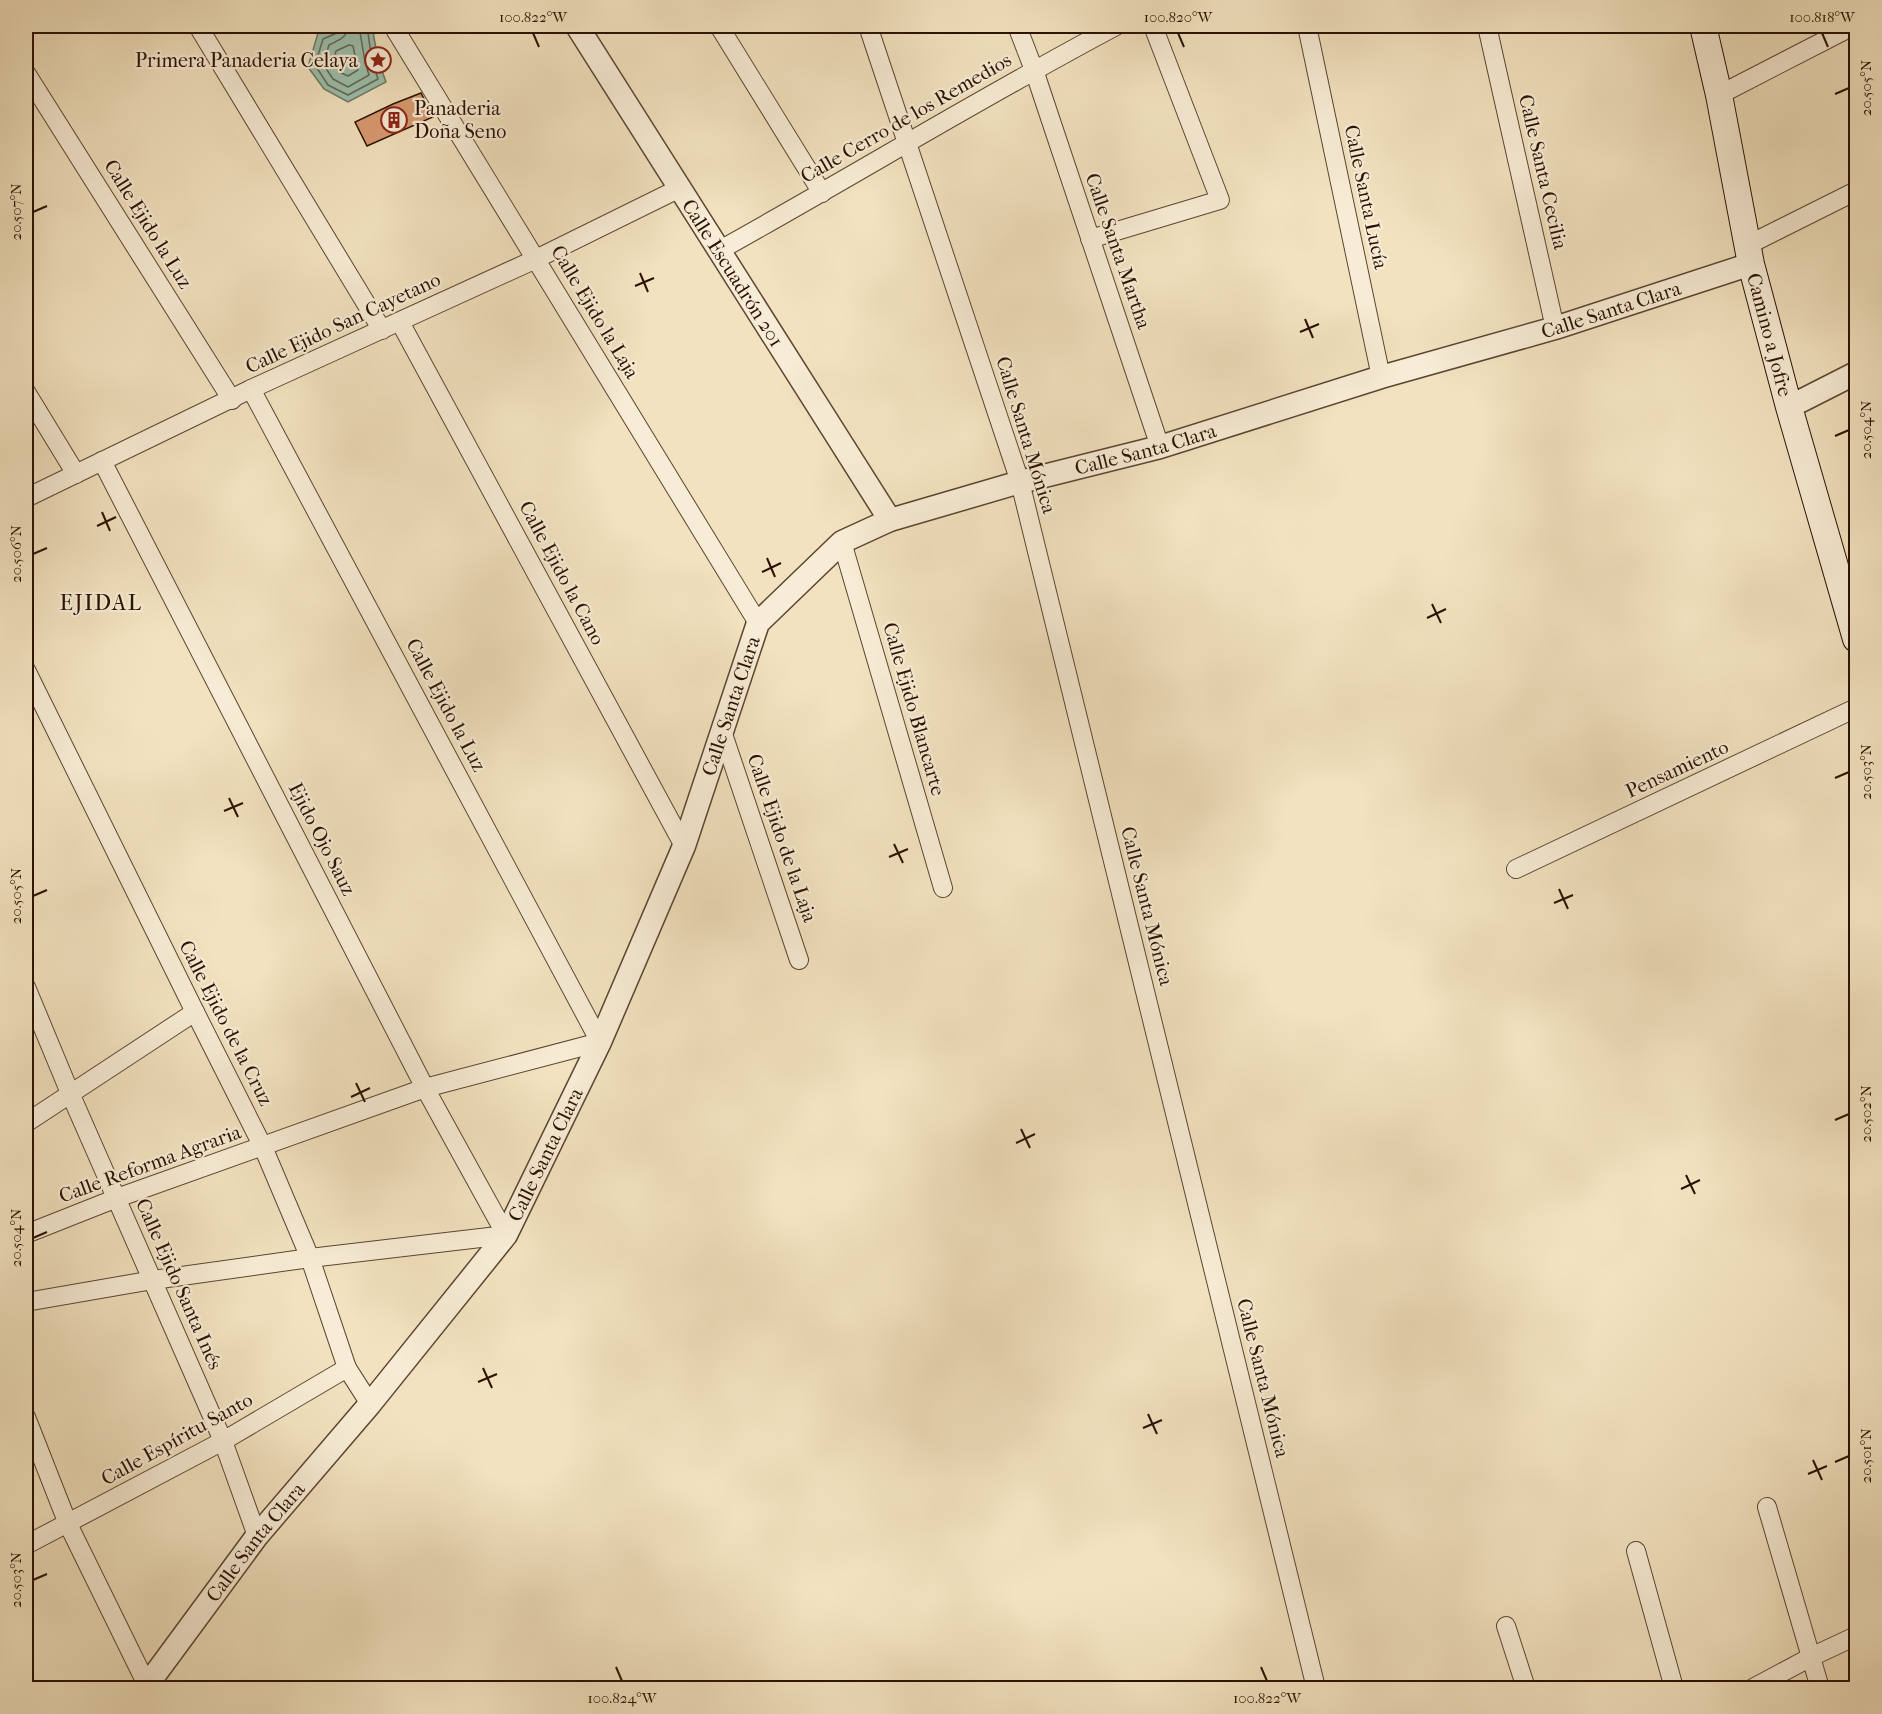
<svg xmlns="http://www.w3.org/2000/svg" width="1882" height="1714" viewBox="0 0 1882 1714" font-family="'IM FELL French Canon',serif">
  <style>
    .water { fill: #9cbfac; stroke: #6e7968; stroke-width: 1.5 }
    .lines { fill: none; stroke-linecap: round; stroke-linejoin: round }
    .shore { stroke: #636858; stroke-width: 1.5 }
    .building { fill: #d99b71; stroke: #2a1103; stroke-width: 1.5 }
    .minor-casing { stroke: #5c4532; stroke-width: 20 }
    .tertiary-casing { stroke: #5c4532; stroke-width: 25 }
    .secondary-casing { stroke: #2a1103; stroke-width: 28 }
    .minor { stroke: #f7ecd5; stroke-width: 18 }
    .tertiary { stroke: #f7ecd5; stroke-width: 22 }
    .secondary { stroke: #f7ecd5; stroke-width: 26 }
    .ticks { fill: none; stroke: #2a1103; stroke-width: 2 }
    .labels { text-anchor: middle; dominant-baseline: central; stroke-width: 4.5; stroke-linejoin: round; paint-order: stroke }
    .poi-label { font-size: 20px; fill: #2a1103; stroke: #f7ecd5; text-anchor: end }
    .street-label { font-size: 20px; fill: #2a1103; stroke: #f7ecd5 }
    .quarter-label { font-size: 22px; letter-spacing: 1.5px; fill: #2a1103; stroke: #f7ecd5 }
    .neatline { fill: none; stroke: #2a1103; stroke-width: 2 }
    .ticks-label { font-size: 15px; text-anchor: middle; fill: #2a1103 }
  </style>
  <rect width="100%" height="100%" fill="#f2e2bf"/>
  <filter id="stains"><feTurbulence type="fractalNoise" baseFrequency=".00333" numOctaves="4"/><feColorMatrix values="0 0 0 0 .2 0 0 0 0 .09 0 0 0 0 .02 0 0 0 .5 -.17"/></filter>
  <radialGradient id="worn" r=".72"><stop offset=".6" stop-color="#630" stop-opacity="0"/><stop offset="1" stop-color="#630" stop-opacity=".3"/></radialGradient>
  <path class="water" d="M342 26H372L378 60 386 82 348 102 324 89 308 67 318 33Z"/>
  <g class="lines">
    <g class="shore">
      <path d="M340 26 337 33 323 39 315 65 328 85 348 95 378 79 372 61 367 26"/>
      <path d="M348 26C347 39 338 40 329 45L323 64 333 79 348 87 369 75 365 62 359 26"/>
      <path d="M349 45 353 46 358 70 348 76 339 72 333 62 336 51Z"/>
    </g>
  </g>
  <path class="building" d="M421 93 433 117 367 146 355 122 393 104Z"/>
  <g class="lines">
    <g class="minor-casing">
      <g id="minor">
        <path d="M198 26 382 330"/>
        <path d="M393 26 758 623"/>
        <path d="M719 26 822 193"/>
        <path d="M868 26 1020 482 1316 1688"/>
        <path d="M1017 26 1034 70 1160 447"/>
        <path d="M1307 26 1381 377"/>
        <path d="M1487 26 1555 328"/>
        <path d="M26 73 232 400"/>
        <path d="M1719 95 1853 26"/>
        <path d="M1090 239 1220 200 1153 26"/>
        <path d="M1748 245 1856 191"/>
        <path d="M720 250C853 176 982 97 1116 26"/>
        <path d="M400 322 684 846"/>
        <path d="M26 392 76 474"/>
        <path d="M26 498 251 389 536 259 678 189"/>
        <path d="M842 542 943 888"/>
        <path d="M26 670 195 1012 263 1147 310 1258 347 1368 370 1404"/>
        <path d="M722 731 799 960"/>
        <path d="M1516 869 1856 708"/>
        <path d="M26 987 70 1093 223 1441 257 1536"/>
        <path d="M26 1123 195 1012"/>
        <path d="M26 1234 117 1198 425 1088 600 1042 251 389"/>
        <path d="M26 1302 153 1280 310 1258 506 1235 425 1088 102 461"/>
        <path d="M26 1417 68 1524 147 1685"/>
        <path d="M1767 1507 1820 1688"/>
        <path d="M26 1545 223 1441 347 1368"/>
        <path d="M1636 1551 1674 1688"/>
        <path d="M1506 1626 1526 1688"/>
        <path d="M1753 1688 1811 1657 1856 1636"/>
      </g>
    </g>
    <g class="tertiary-casing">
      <g id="tertiary">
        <path id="s1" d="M577 26C680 191 786 355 890 520"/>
        <path d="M1789 407 1856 373"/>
        <path id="s2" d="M145 1688 257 1536 370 1404 506 1235 600 1042 684 846 758 623 842 542 890 520 1020 482 1160 447 1381 377 1555 328 1751 264"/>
      </g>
    </g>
    <g class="secondary-casing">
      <g id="secondary">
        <path id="s3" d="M1703 26 1719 95 1751 264 1789 407 1856 639"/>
      </g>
    </g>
    <use href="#minor" class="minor"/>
    <use href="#tertiary" class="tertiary"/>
    <use href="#secondary" class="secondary"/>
  </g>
  <path class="ticks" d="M533 33 539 47M1178 33 1184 47M1822 33 1828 47M1835 94 1849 88M33 212 47 206M640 273 648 292M635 286 654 278M1305 319 1313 338M1300 332 1319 324M1835 436 1849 430M102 512 110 531M97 526 116 517M33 554 47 548M767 558 775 577M762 572 781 563M1432 604 1441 623M1427 618 1446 609M1835 778 1849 772M229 798 238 817M224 811 243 803M894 844 903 863M889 857 908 849M1559 889 1568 909M33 896 47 890M1554 903 1573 895M356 1083 365 1102M351 1097 370 1088M1835 1120 1849 1114M1021 1129 1030 1148M1016 1143 1035 1134M1686 1175 1695 1194M1681 1189 1700 1180M33 1238 47 1232M483 1368 492 1388M478 1382 497 1374M1148 1414 1157 1434M1143 1428 1162 1420M1813 1460 1822 1480M1835 1462 1849 1456M1808 1474 1827 1466M33 1580 47 1574M616 1667 622 1681M1261 1667 1267 1681"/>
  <defs>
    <g id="sight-ring" transform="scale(1.35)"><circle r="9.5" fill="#f7ecd5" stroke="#8f2418" stroke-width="1.5"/><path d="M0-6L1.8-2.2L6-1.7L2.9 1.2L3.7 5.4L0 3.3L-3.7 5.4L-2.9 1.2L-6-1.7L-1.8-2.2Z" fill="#8f2418"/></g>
    <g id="building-ring" transform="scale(1.35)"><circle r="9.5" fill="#f7ecd5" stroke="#8f2418" stroke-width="1.5"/><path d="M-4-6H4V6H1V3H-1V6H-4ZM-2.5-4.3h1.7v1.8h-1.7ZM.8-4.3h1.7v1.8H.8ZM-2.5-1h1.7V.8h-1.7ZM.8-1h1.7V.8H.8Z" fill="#8f2418"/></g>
  </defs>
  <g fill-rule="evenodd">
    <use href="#sight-ring" x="378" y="60"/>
    <use href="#building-ring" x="394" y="120"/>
  </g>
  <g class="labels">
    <g class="poi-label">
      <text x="358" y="60">Primera Panaderia Celaya</text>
      <text x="414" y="108" text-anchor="start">Panaderia<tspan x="414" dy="23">Doña Seno</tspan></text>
    </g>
    <g class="street-label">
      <text transform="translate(906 118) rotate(-30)">Calle Cerro de los Remedios</text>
      <text transform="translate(1543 172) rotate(77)">Calle Santa Cecilia</text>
      <text transform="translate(1366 197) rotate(78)">Calle Santa Lucía</text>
      <text transform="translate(148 224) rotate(58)">Calle Ejido la Luz</text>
      <text transform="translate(1118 251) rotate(71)">Calle Santa Martha</text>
      <text stroke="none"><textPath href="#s1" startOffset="292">Calle Escuadrón 201</textPath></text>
      <text stroke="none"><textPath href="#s2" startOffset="2163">Calle Santa Clara</textPath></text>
      <text transform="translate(595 312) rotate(59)">Calle Ejido la Laja</text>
      <text transform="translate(343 323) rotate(-25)">Calle Ejido San Cayetano</text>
      <text stroke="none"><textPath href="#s3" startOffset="316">Camino a Jofre</textPath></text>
      <text transform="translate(1026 435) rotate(73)">Calle Santa Mónica</text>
      <text stroke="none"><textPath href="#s2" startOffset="1677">Calle Santa Clara</textPath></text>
      <text transform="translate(562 573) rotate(62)">Calle Ejido la Cano</text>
      <text transform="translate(446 705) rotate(62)">Calle Ejido la Luz</text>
      <text stroke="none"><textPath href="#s2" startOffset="1155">Calle Santa Clara</textPath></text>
      <text transform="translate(914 709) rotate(74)">Calle Ejido Blancarte</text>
      <text transform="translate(1677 769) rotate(-25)">Pensamiento</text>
      <text transform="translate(782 838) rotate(71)">Calle Ejido de la Laja</text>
      <text transform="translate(322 839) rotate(63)">Ejido Ojo Sauz</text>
      <text transform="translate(1147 906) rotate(76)">Calle Santa Mónica</text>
      <text transform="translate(226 1023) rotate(63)">Calle Ejido de la Cruz</text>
      <text stroke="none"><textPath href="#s2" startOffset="669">Calle Santa Clara</textPath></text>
      <text transform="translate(150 1164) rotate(-20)">Calle Reforma Agraria</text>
      <text transform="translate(179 1284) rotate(66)">Calle Ejido Santa Inés</text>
      <text transform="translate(1263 1378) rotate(76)">Calle Santa Mónica</text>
      <text transform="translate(177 1439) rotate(-29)">Calle Espíritu Santo</text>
      <text stroke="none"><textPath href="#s2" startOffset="183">Calle Santa Clara</textPath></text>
    </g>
    <g class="quarter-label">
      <text x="101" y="603">EJIDAL</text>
    </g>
  </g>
  <rect width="1882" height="1714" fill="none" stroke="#f2e2bf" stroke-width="66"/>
  <rect x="33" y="33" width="1816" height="1648" class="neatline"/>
  <g class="ticks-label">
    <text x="533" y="22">100.822°W</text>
    <text x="1178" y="22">100.820°W</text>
    <text x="1822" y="22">100.818°W</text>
    <text transform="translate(1866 88) rotate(-90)" y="5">20.505°N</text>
    <text transform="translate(16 212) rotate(-90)" y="5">20.507°N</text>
    <text transform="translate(1866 430) rotate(-90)" y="5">20.504°N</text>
    <text transform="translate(16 554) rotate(-90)" y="5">20.506°N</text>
    <text transform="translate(1866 772) rotate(-90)" y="5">20.503°N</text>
    <text transform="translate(16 896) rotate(-90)" y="5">20.505°N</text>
    <text transform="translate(1866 1114) rotate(-90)" y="5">20.502°N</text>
    <text transform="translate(16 1238) rotate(-90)" y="5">20.504°N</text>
    <text transform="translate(1866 1456) rotate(-90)" y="5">20.501°N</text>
    <text transform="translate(16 1580) rotate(-90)" y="5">20.503°N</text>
    <text x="622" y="1703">100.824°W</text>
    <text x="1267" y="1703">100.822°W</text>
  </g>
  <rect width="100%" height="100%" filter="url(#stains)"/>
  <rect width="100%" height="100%" fill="url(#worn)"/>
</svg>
